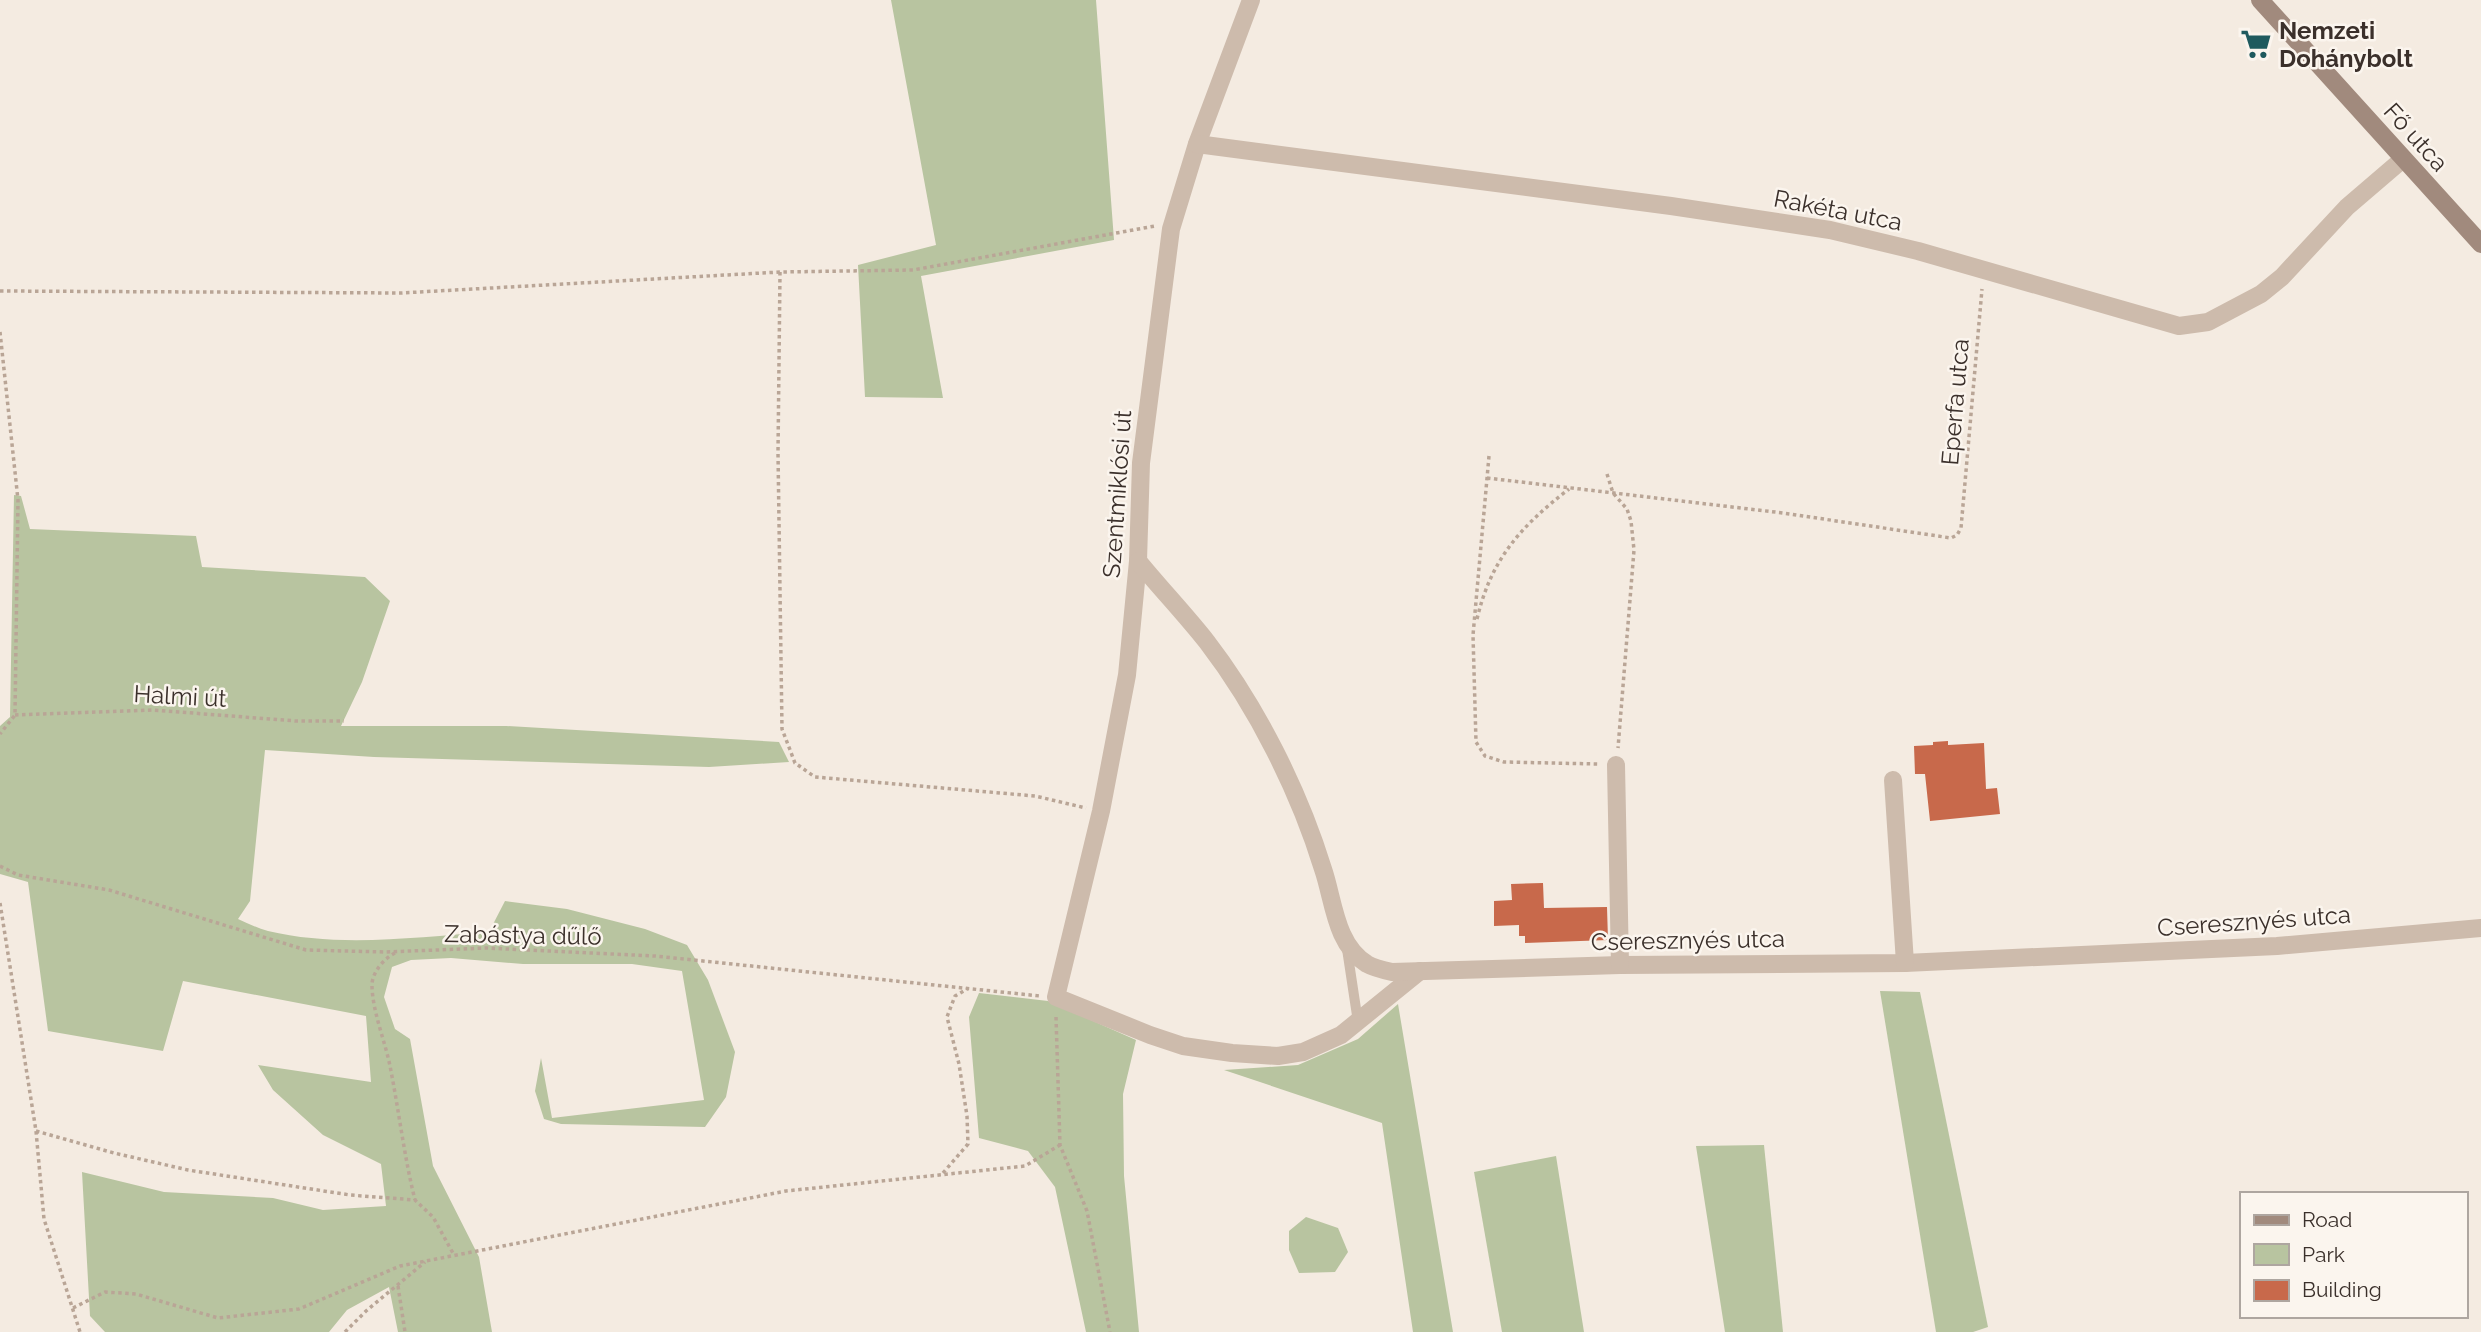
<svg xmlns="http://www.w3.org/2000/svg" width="2481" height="1332" viewBox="0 0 2481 1332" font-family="Raleway,sans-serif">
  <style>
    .green { fill: #b8c4a0 }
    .building { fill: #c8694b }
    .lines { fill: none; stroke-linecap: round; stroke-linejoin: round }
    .path { stroke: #b9a596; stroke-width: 3.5; stroke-dasharray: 3.5 3.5; stroke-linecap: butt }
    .lane { stroke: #cdbbac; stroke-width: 10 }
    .street { stroke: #cdbbac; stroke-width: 18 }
    .secondary { stroke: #a18a7d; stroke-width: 18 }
    .labels { text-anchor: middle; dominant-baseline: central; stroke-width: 5; stroke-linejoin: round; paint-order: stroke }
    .poi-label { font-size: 24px; font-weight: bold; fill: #3b302b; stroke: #fbf5ee; text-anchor: start }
    .street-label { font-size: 24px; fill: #3b302b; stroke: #fbf5ee }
  </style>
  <rect width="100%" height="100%" fill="#f4ebe1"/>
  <g class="green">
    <path d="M891 0H1096L1114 240 921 276 943 398 865 397 858 265 936 245Z"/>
    <path d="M14 495 21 496 30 529 196 536 202 567 365 577 390 601 362 682 341 726H506L779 742 789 762 709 767 374 757 265 750 250 901 238 919C247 923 257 928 268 931 339 948 417 937 489 932L505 901 567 909 645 929 687 945 708 980 735 1052 726 1097 705 1127 561 1124 544 1119 535 1091 541 1058 552 1118 704 1100 682 971 632 964H523L451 958 411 960 392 967 384 997 395 1029 410 1039 433 1166 479 1257 492 1332H398L389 1287 347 1310 329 1332H105L90 1316 82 1172 164 1192 273 1198 323 1210 386 1206 381 1164 323 1135 273 1090 258 1065 371 1082 366 1016 183 981 163 1051 48 1031 28 882 0 874V726L10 717Z"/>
    <path d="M1880 991 1920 992 1988 1327 1973 1332H1936Z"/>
    <path d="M979 993 1048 1001 1136 1040 1123 1094 1124 1176 1139 1332H1086L1055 1187 1028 1151 979 1138 969 1017Z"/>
    <path d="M1398 1004 1453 1332H1413L1382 1123 1224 1070 1298 1065 1358 1039Z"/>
    <path d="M1764 1145 1783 1332H1725L1696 1146Z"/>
    <path d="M1556 1156 1584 1332H1502L1474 1172Z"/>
    <path d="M1306 1217 1338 1228 1348 1252 1335 1272 1299 1273 1289 1250V1231Z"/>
  </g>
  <g class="building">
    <path d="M1948 741V745L1984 743 1986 789 1997 788 2000 814 1930 821 1925 774H1915L1914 746 1933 745V742Z"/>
    <path d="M1543 883 1544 908 1607 907 1608 940 1525 943V936H1519V925L1494 926V901L1512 900 1511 884Z"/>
  </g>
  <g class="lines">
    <g class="path">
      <path d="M780 272 778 453 782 729 795 763 815 777 1035 796 1086 808"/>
      <path d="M0 291 401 293 780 272 913 270 1155 226"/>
      <path d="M0 332 18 500 15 715 0 734"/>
      <path d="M1489 456 1473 635 1476 742 1485 756 1504 762 1598 764"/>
      <path d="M1607 474 1613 493 1627 509 1631 521 1634 550 1618 748"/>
      <path d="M1487 478 1783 513 1951 538 1957 535 1961 528 1982 289"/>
      <path d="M1477 619C1491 559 1521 526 1569 489"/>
      <path d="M15 715 153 710 296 721H344"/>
      <path d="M0 866 18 875 109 890 306 950 385 952 487 948 655 956 1040 996"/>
      <path d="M0 903 36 1131 44 1219 80 1332"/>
      <path d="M395 953C383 959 371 974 372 987 373 1013 385 1041 390 1066 399 1111 404 1156 415 1200"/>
      <path d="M1056 1017 1060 1145 1087 1211 1110 1332"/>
      <path d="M36 1131 114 1153 188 1170 350 1195 415 1200 433 1217 454 1255"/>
      <path d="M943 1173 968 1144 967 1116 959 1064 947 1017 955 996 967 989"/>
      <path d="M398 1286 405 1332"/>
      <path d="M73 1308 105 1292 136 1294 218 1318 299 1309 400 1266 786 1191 1025 1166 1060 1145"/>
      <path d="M345 1332 366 1311 425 1262"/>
    </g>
    <path class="lane" d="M1347 949 1358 1022"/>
    <g class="street">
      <path d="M1251 0 1197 144 1171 229 1141 463 1138 561 1127 675 1101 811 1056 997 1150 1035 1183 1046 1232 1053 1278 1056 1303 1052 1341 1035 1420 971"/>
      <path d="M1197 144 1671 206 1830 230 1918 251 2179 326 2208 322 2261 294 2282 277 2347 207 2403 159"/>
      <path d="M1138 561C1160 588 1185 614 1207 642 1257 707 1299 791 1323 869 1334 901 1335 944 1367 964 1374 968 1383 970 1392 972L1620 965 1905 963 2277 946 2481 928"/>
      <path d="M1616 765 1620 965"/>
      <path d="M1893 780 1905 963"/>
    </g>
    <path class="secondary" d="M2260 0 2481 244"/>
  </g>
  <defs>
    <g id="supermarket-bare" transform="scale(2.415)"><path d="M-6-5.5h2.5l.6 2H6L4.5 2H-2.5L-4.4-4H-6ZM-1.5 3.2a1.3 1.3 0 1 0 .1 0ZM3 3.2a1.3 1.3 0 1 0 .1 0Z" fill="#1f5a5e" stroke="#fbf5ee" stroke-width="2.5" paint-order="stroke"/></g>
  </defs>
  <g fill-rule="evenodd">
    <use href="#supermarket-bare" x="2256" y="44"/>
  </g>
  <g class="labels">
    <g class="poi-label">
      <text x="2279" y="30">Nemzeti<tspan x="2279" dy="28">Dohánybolt</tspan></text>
    </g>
    <g class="street-label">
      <text transform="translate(2416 137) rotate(48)">Fő utca</text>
      <text transform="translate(1838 210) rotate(11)">Rakéta utca</text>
      <text transform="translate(1955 402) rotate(-85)">Eperfa utca</text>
      <text transform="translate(1117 494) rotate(-86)">Szentmiklósi út</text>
      <text transform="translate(180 696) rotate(3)">Halmi út</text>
      <text transform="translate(2254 921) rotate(-4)">Cseresznyés utca</text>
      <text transform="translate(523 935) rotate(1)">Zabástya dűlő</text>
      <text transform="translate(1688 940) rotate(-1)">Cseresznyés utca</text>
    </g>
  </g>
  <rect x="2240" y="1192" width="228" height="126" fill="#fbf5ee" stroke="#aea6a0" stroke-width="2"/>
  <rect x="2254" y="1215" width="35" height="10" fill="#a18a7d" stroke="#aea6a0" stroke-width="2"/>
  <text x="2302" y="1227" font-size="21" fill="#3b302b">Road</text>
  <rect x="2254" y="1244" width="35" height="21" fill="#b8c4a0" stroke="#aea6a0" stroke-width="2"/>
  <text x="2302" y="1262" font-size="21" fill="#3b302b">Park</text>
  <rect x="2254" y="1280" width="35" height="21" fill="#c8694b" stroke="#aea6a0" stroke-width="2"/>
  <text x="2302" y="1297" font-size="21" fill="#3b302b">Building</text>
</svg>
